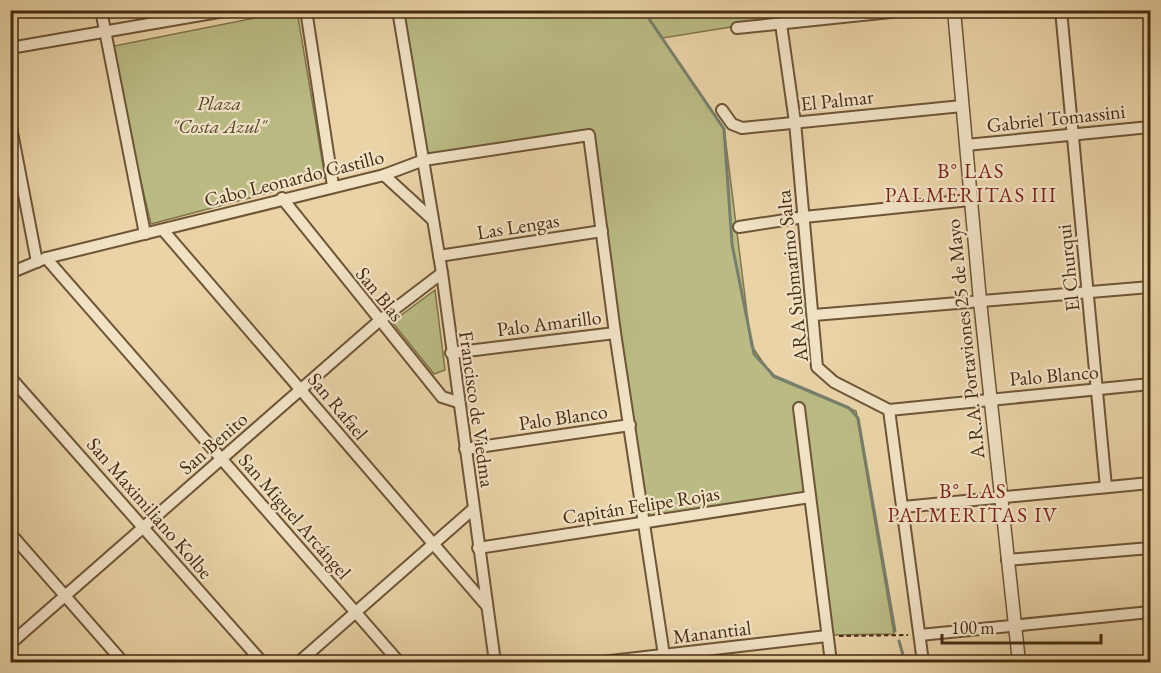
<svg xmlns="http://www.w3.org/2000/svg" width="1161" height="673" viewBox="0 0 1161 673" font-family="'EB Garamond',serif">
  <style>
    .green { fill: #babb84; stroke: #80734a; stroke-width: 1.5 }
    .lines { fill: none; stroke-linecap: round; stroke-linejoin: round }
    .stream { stroke: #767f6d; stroke-width: 3 }
    .minor-casing { stroke: #6e5536; stroke-width: 14 }
    .tertiary-casing { stroke: #6e5536; stroke-width: 15 }
    .path { stroke: #452b11; stroke-width: 2; stroke-dasharray: 4.5 3; stroke-linecap: butt }
    .minor { stroke: #f1e2c6; stroke-width: 10 }
    .tertiary { stroke: #f1e2c6; stroke-width: 12 }
    .labels { text-anchor: middle; dominant-baseline: central; stroke-width: 4.5; stroke-linejoin: round; paint-order: stroke }
    .street-label { font-size: 20px; fill: #452b11; stroke: #f1e2c6 }
    .park-label { font-size: 20px; font-style: italic; fill: #5c4828; stroke: #f1e2c6 }
    .neighbourhood-label { font-size: 21px; letter-spacing: 1.5px; fill: #7a1f14; stroke: #f1e2c6 }
  </style>
  <rect width="100%" height="100%" fill="#e9d3a7"/>
  <filter id="stains"><feTurbulence type="fractalNoise" baseFrequency=".00333" numOctaves="4"/><feColorMatrix values="0 0 0 0 .2 0 0 0 0 .09 0 0 0 0 .02 0 0 0 .5 -.17"/></filter>
  <radialGradient id="worn" r=".72"><stop offset=".6" stop-color="#630" stop-opacity="0"/><stop offset="1" stop-color="#630" stop-opacity=".3"/></radialGradient>
  <g class="green">
    <path d="M290 11H297L325 178 151 224 109 47Z"/>
    <path d="M400 11H768L769 21 662 38 724 128 751 345 773 377 856 411 894 634 828 635 810 496 647 520 590 134 425 159Z"/>
    <path d="M435 290 445 370 434 374 392 322Z"/>
  </g>
  <g class="lines">
    <g class="stream">
      <path d="M643 10 724 129 732 244 754 354 774 376 849 408 858 418 895 631"/>
      <path d="M899 641 905 662"/>
    </g>
    <g class="minor-casing">
      <g id="minor">
        <path d="M101 10 145 234"/>
        <path d="M306 10 333 186"/>
        <path d="M398 10 442 273 495 662"/>
        <path d="M1061 10 1106 487"/>
        <path d="M781 24 795 122 817 367 834 382 889 410 923 662"/>
        <path d="M737 28 910 10"/>
        <path d="M10 48 230 10"/>
        <path d="M722 110 732 124 742 128 962 106"/>
        <path d="M10 122 37 262"/>
        <path d="M966 145 1150 127"/>
        <path d="M384 175 433 220"/>
        <path d="M282 198 442 397 458 402"/>
        <path d="M739 227 804 217 970 200"/>
        <path d="M163 230 486 605"/>
        <path d="M439 256 602 231"/>
        <path d="M46 258 399 662"/>
        <path d="M10 273 46 258 384 175 424 160 589 135 615 333 665 662"/>
        <path d="M814 315 1150 287"/>
        <path d="M451 353 615 333"/>
        <path d="M10 377 262 662"/>
        <path d="M799 408 831 662"/>
        <path d="M889 410 1150 384"/>
        <path d="M465 449 630 425"/>
        <path d="M903 507 1150 483"/>
        <path d="M10 533 123 662"/>
        <path d="M478 548 810 497"/>
        <path d="M1007 560 1150 548"/>
        <path d="M920 635 1150 612"/>
        <path d="M10 644 379 321 442 273"/>
        <path d="M299 662 472 510"/>
        <path d="M602 662 827 636"/>
      </g>
    </g>
    <g class="tertiary-casing">
      <path id="tertiary" d="M954 10 980 301 1019 662"/>
    </g>
    <path class="path" d="M839 636 908 635"/>
    <use href="#minor" class="minor"/>
    <use href="#tertiary" class="tertiary"/>
  </g>
  <g class="labels">
    <g class="street-label">
      <text transform="translate(837 100) rotate(-6)">El Palmar</text>
      <text transform="translate(1056 118) rotate(-6)">Gabriel Tomassini</text>
      <text transform="translate(294 178) rotate(-14)">Cabo Leonardo Castillo</text>
      <text transform="translate(518 226) rotate(-9)">Las Lengas</text>
      <text transform="translate(1068 268) rotate(-96)">El Churqui</text>
      <text transform="translate(792 276) rotate(-96)">ARA Submarino Salta</text>
      <text transform="translate(380 294) rotate(51)">San Blas</text>
      <text transform="translate(549 323) rotate(-7)">Palo Amarillo</text>
      <text transform="translate(965 339) rotate(-96)">A.R.A. Portaviones 25 de Mayo</text>
      <text transform="translate(1054 375) rotate(-5)">Palo Blanco</text>
      <text transform="translate(338 406) rotate(50)">San Rafael</text>
      <text transform="translate(477 409) rotate(82)">Francisco de Viedma</text>
      <text transform="translate(563 417) rotate(-8)">Palo Blanco</text>
      <text transform="translate(213 443) rotate(-41)">San Benito</text>
      <text transform="translate(641 505) rotate(-9)">Capitán Felipe Rojas</text>
      <text transform="translate(150 508) rotate(49)">San Maximiliano Kolbe</text>
      <text transform="translate(295 516) rotate(49)">San Miguel Arcángel</text>
      <text transform="translate(712 632) rotate(-7)">Manantial</text>
    </g>
    <g class="park-label">
      <text x="219" y="103">Plaza<tspan x="219" dy="23">"Costa Azul"</tspan></text>
    </g>
    <g class="neighbourhood-label">
      <text x="971" y="170">B° LAS<tspan x="971" dy="24">PALMERITAS III</tspan></text>
      <text x="973" y="490">B° LAS<tspan x="973" dy="24">PALMERITAS IV</tspan></text>
    </g>
  </g>
  <rect width="1161" height="673" fill="none" stroke="#e9d3a7" stroke-width="36"/>
  <rect x="12" y="12" width="1137" height="649" fill="none" stroke="#452b11" stroke-width="3"/>
  <rect x="18" y="18" width="1125" height="637" fill="none" stroke="#452b11" stroke-width="1.5"/>
  <path d="M942 634v9h159v-9" fill="none" stroke="#452b11" stroke-width="3"/>
  <text x="951" y="634" font-size="18" fill="#452b11" stroke="#f1e2c6" stroke-width="4.5" paint-order="stroke">100 m</text>
  <rect width="100%" height="100%" filter="url(#stains)"/>
  <rect width="100%" height="100%" fill="url(#worn)"/>
</svg>
